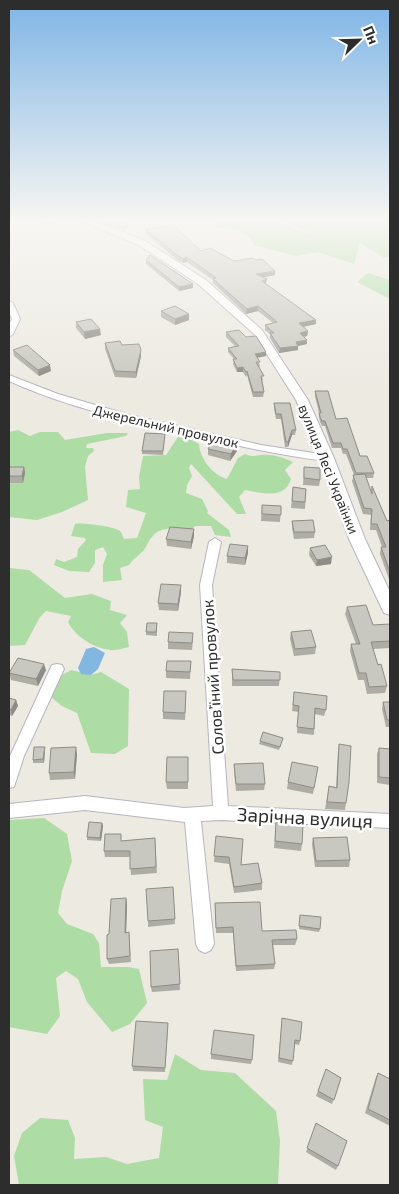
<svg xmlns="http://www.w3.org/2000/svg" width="399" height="1194" viewBox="0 0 399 1194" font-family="'Exo 2',sans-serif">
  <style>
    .green { fill: #aedca5 }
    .water { fill: #82b7e2 }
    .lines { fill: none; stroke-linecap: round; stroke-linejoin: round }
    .minor-casing { stroke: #b5b5bf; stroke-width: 2 }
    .tertiary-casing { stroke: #b5b5bf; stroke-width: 2 }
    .minor { fill: #fff; fill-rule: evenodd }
    .tertiary { fill: #fff; fill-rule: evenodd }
    .wall { fill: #adaca5 }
    .shaded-wall { fill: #8d8c86 }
    .building { fill: #c9c8c0; stroke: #8d8c86 }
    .labels { text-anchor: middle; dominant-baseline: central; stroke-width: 5; stroke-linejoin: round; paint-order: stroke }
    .far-street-label { font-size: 14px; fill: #2d2d2d; stroke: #fff }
    .street-label { font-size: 16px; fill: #2d2d2d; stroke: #fff }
    .near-street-label { font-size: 19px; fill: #2d2d2d; stroke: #fff }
  </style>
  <rect width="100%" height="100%" fill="#edeae2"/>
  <g class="green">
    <path d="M218 220H270L321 238 283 220H390V257H383L360 243 354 264 318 252 296 256 254 245C246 229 234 228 218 228Z"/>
    <path d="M368 273 390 280V299L357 282Z"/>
    <path d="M18 430 30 436 40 432H58L65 440 107 433H128L126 436 87 444 86 448H93L94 451 88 456 85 467 88 500 62 512 37 520 9 517V432Z"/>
    <path d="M178 437 188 438 199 444C200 459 213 475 227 479L238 458 245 454C252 457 254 456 261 455 272 454 282 457 293 462L285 470 291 479C285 500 261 493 245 490L239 497 246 514H237L191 464 189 468 192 476 187 485 186 493 202 499 208 511 207 513 229 530 231 537 215 535 211 526H195L190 532C178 529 161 525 152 537 148 541 147 547 143 551 138 556 133 559 129 565L120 568 122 580 103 582V565L107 554 103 547 95 550V563L89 572 69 571 54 565 56 559 64 562 77 557 78 549 86 540 85 538 71 536 75 524C81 522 116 527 120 531 122 533 123 537 124 539L137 538 146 513 126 507 128 490 140 489 139 477 143 456 166 455Z"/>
    <path d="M9 568 29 570 65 598 92 594 111 601 110 610 127 615 120 623 127 632 129 647C124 648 115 651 110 650 93 648 75 636 68 622L71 616 46 611 40 617 25 645 9 646Z"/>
    <path d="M71 670 91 675 101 672 129 689 128 746 115 754 91 753 77 713 62 706 47 694 62 675Z"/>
    <path d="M44 818 67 834 72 861 62 891 58 913 67 924 93 934 99 943 101 967H128L139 969 147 1003 130 1024 112 1032 87 1002 78 979 66 971 56 978 60 1016 47 1034 9 1027V820Z"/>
    <path d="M175 1054 201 1070 235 1073 276 1111 280 1141 278 1185H19L14 1156 22 1133 40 1118 68 1120 75 1138 74 1159 106 1157 127 1164 159 1158 163 1127 145 1120 143 1079 167 1080Z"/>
  </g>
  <path class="water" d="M94 647 105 653 98 669 91 675 81 674 78 668 86 649Z"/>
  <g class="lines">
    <g class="minor-casing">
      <g id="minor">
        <path d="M9 301 13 303 20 319 13 334 9 337V325L12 319 9 312Z"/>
        <path d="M9 375 58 394 126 414 261 445 327 455 332 458 327 461C282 456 239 446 196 436 132 422 69 408 9 381Z"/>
        <path d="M215 538 221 542 212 585 228 806 390 814V828L221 820 201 821 214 944 211 950 205 953 199 950 196 944 185 822 85 810 9 818V804L85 796 184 808 213 806 200 585 209 542Z"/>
        <path d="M57 664 62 665 64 669 24 756 14 787 9 788 10 756 50 669 52 665Z"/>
      </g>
    </g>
    <g class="tertiary-casing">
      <path id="tertiary" d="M82 220H93L145 241 206 280 262 330 308 400 334 458 365 539 390 592V615L384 613 382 609 349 539 320 458 296 400 254 334 198 284 139 245 83 222Z"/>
    </g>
    <use href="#minor" class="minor"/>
    <use href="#tertiary" class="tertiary"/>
  </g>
  <g class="wall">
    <path d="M39 220H54L55 226Z"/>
    <path d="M99 220H120L128 228 123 230Z"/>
    <path d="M145 229 201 251 234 261 256 260 275 271V275L264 277 266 283 265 284 316 320V324L303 327 308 331 307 336 304 337 307 344 298 346V350L279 353 270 338V334L265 330V325L273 323 258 311 246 314 213 283V280L187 262 183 263 176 259 145 233Z"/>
    <path d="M146 260 193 284V288L179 291 146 264Z"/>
    <path d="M161 311 189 314V320L175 325 161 317Z"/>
    <path d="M76 322 101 335 85 339 76 328Z"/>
    <path d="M226 332 246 337 266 352V356L257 358 260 366 259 367 263 380H262L264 392 263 397H253L247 375 246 377 243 372H237L233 364 234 359 228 352V348L235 346 226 337Z"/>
    <path d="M105 343 122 345 141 356 136 378 115 377 105 349Z"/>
    <path d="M13 350 51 371 39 376 14 356Z"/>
    <path d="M315 391 336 419 360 456 374 473 373 478H366L371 493 372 486 387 521 390 520V582L380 554 381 547H382L376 530H370L371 515 363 514 352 481 354 475 346 454H343L341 448H332L325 426H322L320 422 319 417V413L315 396Z"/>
    <path d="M274 403 296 430 295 435H292L288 447H285L281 419H276L274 408Z"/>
    <path d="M165 434 163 455 142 454V451Z"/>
    <path d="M208 449 237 451 230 461 208 455Z"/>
    <path d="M9 467H24L25 473 23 483H9Z"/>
    <path d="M304 467 320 480 319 486 303 485Z"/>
    <path d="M293 487 306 489 305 509 291 508Z"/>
    <path d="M262 505 281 506 280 522 261 521Z"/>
    <path d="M292 521 315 532 314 538 294 539 292 528Z"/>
    <path d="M194 529V536L191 549 167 546 166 539Z"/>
    <path d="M248 546V553L245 565 227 563V556Z"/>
    <path d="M310 548 331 564 316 566 309 555Z"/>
    <path d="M181 592 178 611 159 610 158 603Z"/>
    <path d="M347 607 373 625 390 626V648L373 649 378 665 387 686 385 693 367 694 364 680H358L350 651 351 644H356L345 614Z"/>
    <path d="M157 623V636L146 635V632Z"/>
    <path d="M291 632 316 647 315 654 294 656 290 639Z"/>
    <path d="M193 640 192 650 168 649V642Z"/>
    <path d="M191 661 190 679 166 678V671Z"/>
    <path d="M232 669 280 672 279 686H232Z"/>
    <path d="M46 670 38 686 11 680 9 673Z"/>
    <path d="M186 691 185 720 163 719V712Z"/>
    <path d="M294 692 326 710 324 716 315 714 314 735 297 733 298 712 292 711Z"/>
    <path d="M9 698 16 700 18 706 12 716 9 715Z"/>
    <path d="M383 702H390V727H386L382 709Z"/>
    <path d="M283 738 279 750 259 744 260 741Z"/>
    <path d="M339 744 346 803 345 810 325 809 329 786 336 787 338 751Z"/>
    <path d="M379 748 390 749V785L377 783V754Z"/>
    <path d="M45 750 44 763H33V760Z"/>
    <path d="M77 754 75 779 50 780 49 773Z"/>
    <path d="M188 757V789H167L166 782Z"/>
    <path d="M234 764 265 784 264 790 236 791 234 771Z"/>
    <path d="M318 767 313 794 287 789 288 782Z"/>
    <path d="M276 822 302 844 301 851 274 848Z"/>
    <path d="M102 823 103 826 101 841 87 840V837Z"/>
    <path d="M216 836 241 865 262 883V890L234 893 229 864 214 862Z"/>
    <path d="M155 838 157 873 131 875 130 857H105L104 851 122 841Z"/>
    <path d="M313 838 350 860 349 867H315L312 844Z"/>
    <path d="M173 887 175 924 148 927V921Z"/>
    <path d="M126 898 127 904 126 932H129L131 962 109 964 107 959 109 934Z"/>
    <path d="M215 903 262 931 297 939 295 945H273L275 964 274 969 236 971 233 933H216Z"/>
    <path d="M300 918 320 929 319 932 299 929Z"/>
    <path d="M178 949 180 990 152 992 151 987Z"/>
    <path d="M282 1018 300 1041 299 1045 295 1044 292 1065 278 1062Z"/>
    <path d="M168 1023V1028L165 1072 133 1071 132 1066Z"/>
    <path d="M211 1054 252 1060 251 1064 211 1059Z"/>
    <path d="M326 1069 341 1078 332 1104 316 1096Z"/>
    <path d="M378 1073 390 1079V1126L365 1113 376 1077Z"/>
    <path d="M316 1123 338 1166 336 1170 306 1152Z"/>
  </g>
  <g class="shaded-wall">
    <path d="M128 226V228L123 230V227Z"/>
    <path d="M187 257V262L183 263V259Z"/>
    <path d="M275 271V275L256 279V274Z"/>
    <path d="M267 279 266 283 261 286 262 281Z"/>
    <path d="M193 284V288L179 291V287Z"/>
    <path d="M258 306V311L246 314 247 309Z"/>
    <path d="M189 314V320L175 325V319Z"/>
    <path d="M316 320V324L298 328 299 323Z"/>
    <path d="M100 329 101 335 85 339 84 332Z"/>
    <path d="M308 331 307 336 300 338V333Z"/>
    <path d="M307 340V344L298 346V350L279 353 280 348 296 342Z"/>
    <path d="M141 350V356L136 378V372Z"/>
    <path d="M266 352V356L254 358 255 354Z"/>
    <path d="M50 365 51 371 39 376 38 370Z"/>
    <path d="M243 367V372H237V368Z"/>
    <path d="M292 430V435L288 447V442Z"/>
    <path d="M237 444V451L230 461 231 454Z"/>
    <path d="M24 467 25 473 23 483 22 476Z"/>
    <path d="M194 529V536L191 549V542Z"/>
    <path d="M248 546V553L245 565V558Z"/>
    <path d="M332 557 331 564 316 566 317 560Z"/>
    <path d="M181 585V592L178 611V604Z"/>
    <path d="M44 664 46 670 38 686 36 679Z"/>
    <path d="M16 700 18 706 12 716 11 710Z"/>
    <path d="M45 747V750L44 763 43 759Z"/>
    <path d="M76 747 77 754 75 779 74 772Z"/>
    <path d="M102 823 103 826 101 841 100 838Z"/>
    <path d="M126 898 127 904 126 938 125 933Z"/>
  </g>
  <g class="building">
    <path d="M47 220H54L55 223Z"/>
    <path d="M105 220H120L128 226 123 227Z"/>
    <path d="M173 225 201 251 210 248 234 261 253 258 256 260 262 259 275 271 256 274 267 279 262 281 316 320 299 323 308 331 300 333 307 340 296 342 298 346 280 348 270 333H274L265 325 277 322 258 306 247 309 213 279 216 278 187 257 183 259 176 254 145 229Z"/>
    <path d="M150 255 193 284 179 287 146 260Z"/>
    <path d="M175 306 189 314 175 319 161 311Z"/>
    <path d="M91 319 100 329 84 332 76 322Z"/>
    <path d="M239 330 246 337 256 336 266 352 255 354 260 362H256L264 376H261L264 392H253L247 371 246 372 243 367 237 368 233 359H237L228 348 239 346 226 332Z"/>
    <path d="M120 341 122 345 139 344 141 350 136 372 115 371 105 343Z"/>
    <path d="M27 345 50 365 38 370 13 350Z"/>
    <path d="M315 391H328L336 419 347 418 360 456H367L374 473H356L347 449H343L341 443H333L325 421H322L320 417 319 413H321Z"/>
    <path d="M274 403H290L296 430H292L288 442H286L281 414H276Z"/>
    <path d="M145 433 165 434 163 451H142Z"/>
    <path d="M214 439 237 444 231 454 208 449Z"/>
    <path d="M9 467H24L22 476H9Z"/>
    <path d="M304 467 320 468V480L304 478Z"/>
    <path d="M365 474 372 494V486L387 521 390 520V572L381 547H386L377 524H371L372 509 364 508 353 475Z"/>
    <path d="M293 487 306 489 305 502 292 501Z"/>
    <path d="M262 505 281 506V515L262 514Z"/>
    <path d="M313 520 315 532H294L292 521Z"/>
    <path d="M170 527 194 529 191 542 166 539Z"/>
    <path d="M230 544 248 546 245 558 227 556Z"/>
    <path d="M325 545 332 557 317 560 310 548Z"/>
    <path d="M161 584 181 585 178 604 158 603Z"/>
    <path d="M366 605 373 625 390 624V641L371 642 378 665 381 664 387 686 369 687 366 673H359L351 644H360L347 607Z"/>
    <path d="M147 623H157L156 632H146Z"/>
    <path d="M311 630 316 647 295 649 291 632Z"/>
    <path d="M169 632 193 633 192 643 168 642Z"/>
    <path d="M18 658 44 664 36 679 9 673Z"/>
    <path d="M167 661H191L190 672 166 671Z"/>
    <path d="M232 669 280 672V680H233Z"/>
    <path d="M164 691H186L185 713 163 712Z"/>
    <path d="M294 692 327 696 326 710 315 708 314 729 297 727 299 706 293 705Z"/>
    <path d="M9 698 16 700 11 710 9 709Z"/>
    <path d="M383 702H390V720H387Z"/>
    <path d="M263 732 283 738 280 747 260 741Z"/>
    <path d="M339 744 351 746 349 782 346 803 327 802 329 786 337 788Z"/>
    <path d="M34 747H45L43 759 33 760Z"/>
    <path d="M76 747 74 772 49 773 51 748Z"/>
    <path d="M379 748 390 749V778L379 777Z"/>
    <path d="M167 757H188V782H166Z"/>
    <path d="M292 762 318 767 314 788 288 782Z"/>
    <path d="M263 763 265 784H236L234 764Z"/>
    <path d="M89 822 102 823 100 838 87 837Z"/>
    <path d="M276 822 303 825 302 844 275 841Z"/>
    <path d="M105 834H121V841L155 838 156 867 130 869V851H104Z"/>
    <path d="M216 836 243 839 241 865 258 863 262 883 234 887 229 857 214 856Z"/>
    <path d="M347 837 350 860 316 861 313 838Z"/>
    <path d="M173 887 175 919 148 921 146 889Z"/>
    <path d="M126 898 125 933 129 932 130 956 107 959V935L109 934 111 899Z"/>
    <path d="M260 902 262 931 296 930 297 939 272 940 275 964 236 966 233 927 216 928 215 903Z"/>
    <path d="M300 915 321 917 320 929 299 926Z"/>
    <path d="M178 949 180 984 151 987 150 951Z"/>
    <path d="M282 1018 302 1022 300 1041 295 1040 293 1061 279 1058Z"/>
    <path d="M136 1021 168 1023 165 1068 132 1066Z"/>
    <path d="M214 1030 254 1035 252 1060 211 1054Z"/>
    <path d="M326 1069 341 1078 334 1100 318 1091Z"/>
    <path d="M378 1073 390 1079V1120L368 1109Z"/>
    <path d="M316 1123 347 1141 338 1166 307 1148Z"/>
  </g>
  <linearGradient id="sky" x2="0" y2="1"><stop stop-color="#7fb5e6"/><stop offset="0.57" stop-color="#f7f6f2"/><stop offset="1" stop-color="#f7f6f2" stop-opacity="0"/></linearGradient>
  <rect width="399" height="387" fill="url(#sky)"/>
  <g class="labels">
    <g class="far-street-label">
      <text transform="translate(166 426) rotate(13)">Джерельний провулок</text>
      <text transform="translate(329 469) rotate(68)">вулиця Лесі Українки</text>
    </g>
    <g class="street-label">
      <text transform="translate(212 677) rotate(-94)">Соловʼїний провулок</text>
    </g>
    <g class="near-street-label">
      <text transform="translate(305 817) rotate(3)">Зарічна вулиця</text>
    </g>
  </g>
  <rect width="399" height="1194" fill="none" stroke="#2d2d2d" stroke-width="20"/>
  <g transform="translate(359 40) rotate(67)" stroke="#ffffff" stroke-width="4" paint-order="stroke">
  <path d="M0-4L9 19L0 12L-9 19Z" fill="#2d2d2d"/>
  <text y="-8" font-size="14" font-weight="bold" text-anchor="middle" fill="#2d2d2d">Пн</text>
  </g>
</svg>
